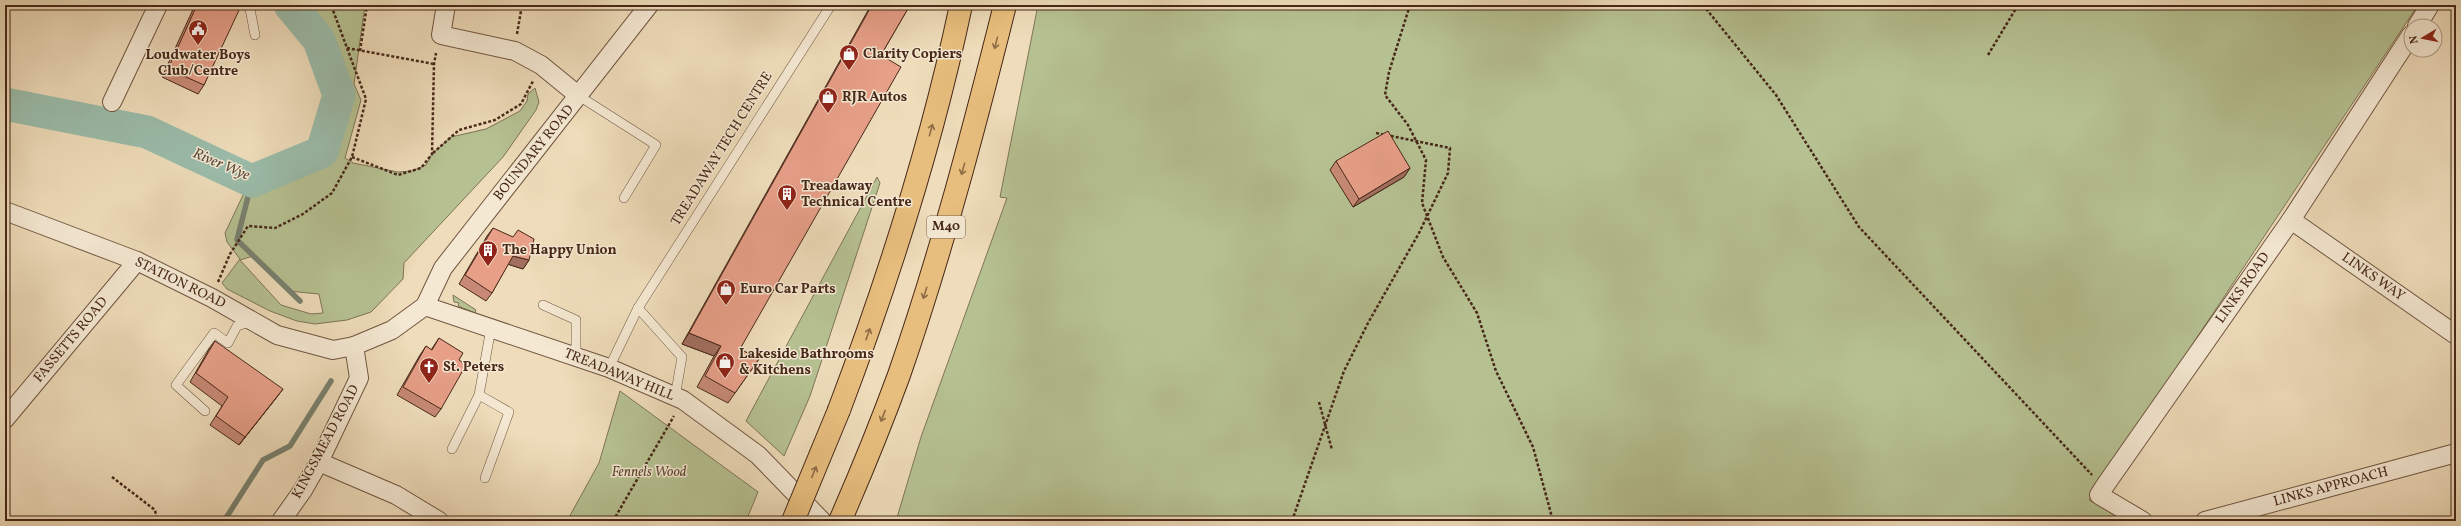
<svg xmlns="http://www.w3.org/2000/svg" width="2461" height="526" viewBox="0 0 2461 526" font-family="Vollkorn,serif">
  <style>
    .green { fill: #b6c192; stroke: #7e7456; fill-rule: evenodd }
    .lines { fill: none; stroke-linecap: round; stroke-linejoin: round }
    .stream { stroke: #798170; stroke-width: 5.5 }
    .river { stroke: #9bbcaa; stroke-width: 33 }
    .lane-casing { stroke: #715541; stroke-width: 10 }
    .street-casing { stroke: #715541; stroke-width: 20 }
    .highway-casing { stroke: #472819; stroke-width: 24 }
    .path { stroke: #472819; stroke-width: 2.5; stroke-dasharray: 3 2; stroke-linecap: butt }
    .lane { stroke: #f4e8d2; stroke-width: 9 }
    .street { stroke: #f4e8d2; stroke-width: 18 }
    .highway { stroke: #e7be7d; stroke-width: 22 }
    .highway-bridge-casing { stroke: #472819; stroke-width: 24; stroke-linecap: butt }
    .highway-bridge { stroke: #e7be7d; stroke-width: 22 }
    .wall { fill: #c78975; stroke: #472819 }
    .shaded-wall { fill: #a26f5f; stroke: #472819 }
    .building { fill: #e79f88; stroke: #472819 }
    .oneway { stroke: #8f6c46 }
    .labels { text-anchor: middle; dominant-baseline: central; stroke-width: 3; stroke-linejoin: round; paint-order: stroke }
    .shield { fill: #f4e8d2; stroke: #7b6250; stroke-width: 1 }
    .shield-label { font-size: 13px; font-weight: bold; fill: #472819 }
    .poi-label { font-size: 14px; font-weight: bold; fill: #472819; stroke: #f4e8d2; text-anchor: start }
    .street-label { font-size: 14px; fill: #472819; stroke: #f4e8d2 }
    .park-label { font-size: 14px; font-style: italic; fill: #5d4731; stroke: #f4e8d2 }
    .water-label { font-size: 15px; font-style: italic; fill: #5c4d3d; stroke: #f4e8d2 }
  </style>
  <rect width="100%" height="100%" fill="#eedcba"/>
  <filter id="stains"><feTurbulence type="fractalNoise" baseFrequency=".005" numOctaves="4"/><feColorMatrix values="0 0 0 0 .2 0 0 0 0 .09 0 0 0 0 .02 0 0 0 .5 -.17"/></filter>
  <radialGradient id="worn" r=".72"><stop offset=".6" stop-color="#630" stop-opacity="0"/><stop offset="1" stop-color="#630" stop-opacity=".3"/></radialGradient>
  <g class="green">
    <path d="M292 5H365L354 84 361 100 345 158 353 163 398 172 412 171 426 165 432 154 451 137 486 129 520 111 527 101 528 94 535 88 539 102 536 110 503 157 404 263 403 279 371 312 347 320 315 324 297 321 270 311 227 289 222 283 240 259 227 242 225 233 245 191C249 189 248 187 252 186 266 182 277 176 290 168 362 122 338 60 292 5ZM253 256 288 291 319 294 323 313 311 314 281 305 240 260Z"/>
    <path d="M1038 5H2418L2089 500 2126 521H896L921 437 1007 198 1000 197Z"/>
    <path d="M877 177 880 183 810 396 784 456 746 421Z"/>
    <path d="M453 295 476 310 475 313 458 306 459 303 454 302Z"/>
    <path d="M620 391 758 492 746 521H567L599 463Z"/>
  </g>
  <g class="lines">
    <g class="stream">
      <path d="M252 181 237 240 300 301"/>
      <path d="M224 521 263 460 290 446 331 381"/>
    </g>
    <path class="river" d="M5 104 147 132 252 181 322 152 339 95 319 40 290 5"/>
    <g class="lane-casing">
      <g id="lane">
        <path d="M246 5 250 9 255 35"/>
        <path d="M579 96 656 145 624 198"/>
        <path d="M543 305 576 320V356"/>
        <path d="M609 368 638 308"/>
        <path d="M479 395 509 412 485 478"/>
        <path d="M675 397 682 357 638 308 831 5"/>
        <path d="M205 411 176 385 214 333 228 343 237 326 252 321"/>
        <path d="M452 449 479 395 491 328"/>
      </g>
    </g>
    <g class="street-casing">
      <g id="street">
        <path d="M446 5 441 35 515 51 541 65 579 96"/>
        <path d="M2417 26 2430 5"/>
        <path d="M112 102 158 5"/>
        <path d="M5 211 137 261 212 298 277 335 333 350 354 346"/>
        <path d="M2291 220 2456 335"/>
        <path d="M425 306 609 368 683 400 758 455 822 521"/>
        <path d="M5 419 137 261"/>
        <path d="M319 462 396 495 439 521"/>
        <path d="M281 521 303 490 319 462 359 378 354 346 392 330 425 306 443 268 649 5"/>
        <path d="M2143 521 2099 495 2104 487 2291 220 2411 35"/>
        <path d="M2205 521 2456 453"/>
      </g>
    </g>
    <g class="highway-casing">
      <g id="highway">
        <path d="M839 410C889 278 932 143 961 5"/>
        <path d="M840 521C861 473 881 424 899 375 941 254 974 129 1005 5"/>
      </g>
    </g>
    <g class="path">
      <path d="M1410 5 1389 72 1385 95 1408 125 1426 160 1422 203 1443 257 1477 313 1496 371 1533 447 1553 521"/>
      <path d="M1703 5 1776 95 1859 227 2092 475"/>
      <path d="M517 34 522 5"/>
      <path d="M347 48 434 64"/>
      <path d="M360 51 367 5"/>
      <path d="M1988 55 2018 5"/>
      <path d="M433 153 459 130 495 120 521 104 533 81"/>
      <path d="M352 157 398 175 421 168 432 154 434 64 436 53"/>
      <path d="M218 282 230 254 248 226 275 228 303 214 332 193 352 157 366 99 331 5"/>
      <path d="M1319 402 1332 450"/>
      <path d="M112 477 155 510 157 521"/>
      <path d="M613 521 674 416"/>
      <path d="M1292 521 1344 371 1368 323 1419 233 1448 173 1450 148 1376 133"/>
    </g>
    <use href="#lane" class="lane"/>
    <use href="#street" class="street"/>
    <use href="#highway" class="highway"/>
    <g class="highway-bridge-casing">
      <path id="highway-bridge" d="M793 521 839 410"/>
    </g>
    <use href="#highway-bridge" class="highway-bridge"/>
  </g>
  <g class="wall">
    <path d="M195 5H238L204 85 198 94 162 77Z"/>
    <path d="M871 5H910L881 55 740 349 759 359 728 403 697 387 714 356 682 344Z"/>
    <path d="M1336 161 1410 168 1404 177 1353 207 1330 170Z"/>
    <path d="M493 228 529 260 523 269 508 264 492 293 486 301 459 284 487 236Z"/>
    <path d="M439 338 459 360 441 409 435 417 397 395 420 355 426 346 431 350Z"/>
    <path d="M215 341 277 397 239 445 210 425 222 406 190 382 209 349Z"/>
  </g>
  <g class="shaded-wall">
    <path d="M1410 168 1404 177 1353 207 1359 199Z"/>
    <path d="M513 256 529 260 523 269 507 264Z"/>
    <path d="M689 333 721 346 714 356 682 344Z"/>
    <path d="M283 389 277 397 239 445 245 437Z"/>
  </g>
  <g class="building">
    <path d="M197 5H238L241 6 204 85 168 69Z"/>
    <path d="M872 5H910L881 55 901 67 740 349 759 359 735 393 705 376 721 346 689 333Z"/>
    <path d="M1388 131 1410 168 1359 199 1336 161Z"/>
    <path d="M493 228 513 237 518 230 534 239 529 260 513 256 492 293 465 275Z"/>
    <path d="M439 338 463 353 459 360 466 365 441 409 403 387 426 346 432 350Z"/>
    <path d="M215 341 283 389 245 437 216 416 228 397 196 373Z"/>
  </g>
  <defs><path id="oneway-shaft" d="M-6 0H5M1.5-3L5.5 0L1.5 3" fill="none" stroke-width="1.6" stroke-linecap="round" stroke-linejoin="round"/></defs>
  <g class="oneway">
    <use href="#oneway-shaft" transform="translate(996 43) rotate(104)"/>
    <use href="#oneway-shaft" transform="translate(931 130) rotate(-74)"/>
    <use href="#oneway-shaft" transform="translate(963 169) rotate(106)"/>
    <use href="#oneway-shaft" transform="translate(925 293) rotate(108)"/>
    <use href="#oneway-shaft" transform="translate(868 334) rotate(-71)"/>
    <use href="#oneway-shaft" transform="translate(883 416) rotate(111)"/>
    <use href="#oneway-shaft" transform="translate(814 472) rotate(-67)"/>
  </g>
  <defs>
    <g id="civic-pin" transform="scale(1)"><path d="M0 17L-7.5 6A9.5 9.5 0 1 1 7.5 6Z" fill="#8f2418" stroke="#f4e8d2"/><path d="M-.6-6.5H3V-4.5H.6V-3L4-1V1h2V6H-6V1h2V-1L-.6-3ZM-1.2 2.5V6h2.4V2.5Z" fill="#fff"/></g>
    <g id="shop-pin" transform="scale(1)"><path d="M0 17L-7.5 6A9.5 9.5 0 1 1 7.5 6Z" fill="#8f2418" stroke="#f4e8d2"/><path d="M-5-2.5h2.3a2.7 3.5 0 0 1 5.4 0H5L5.5 6h-11ZM-1.5-2.5h3a1.5 2.3 0 0 0-3 0Z" fill="#fff"/></g>
    <g id="building-pin" transform="scale(1)"><path d="M0 17L-7.5 6A9.5 9.5 0 1 1 7.5 6Z" fill="#8f2418" stroke="#f4e8d2"/><path d="M-4-6H4V6H1V3H-1V6H-4ZM-2.5-4.3h1.7v1.8h-1.7ZM.8-4.3h1.7v1.8H.8ZM-2.5-1h1.7V.8h-1.7ZM.8-1h1.7V.8H.8Z" fill="#fff"/></g>
    <g id="church-pin" transform="scale(1)"><path d="M0 17L-7.5 6A9.5 9.5 0 1 1 7.5 6Z" fill="#8f2418" stroke="#f4e8d2"/><path d="M-1.2-6h2.4v3.5h3.3v2.4h-3.3V6h-2.4V-.1h-3.3v-2.4h3.3Z" fill="#fff"/></g>
  </defs>
  <g fill-rule="evenodd">
    <use href="#civic-pin" x="198" y="29"/>
    <use href="#shop-pin" x="849" y="54"/>
    <use href="#shop-pin" x="828" y="97"/>
    <use href="#building-pin" x="787" y="194"/>
    <use href="#building-pin" x="488" y="250"/>
    <use href="#shop-pin" x="726" y="289"/>
    <use href="#shop-pin" x="725" y="362"/>
    <use href="#church-pin" x="429" y="367"/>
  </g>
  <g class="labels">
    <rect class="shield" x="927" y="216" width="38" height="22" rx="3"/>
    <g class="shield-label">
      <text x="946" y="227">M40</text>
    </g>
    <g class="poi-label">
      <text x="863" y="54">Clarity Copiers</text>
      <text x="198" y="55" text-anchor="middle">Loudwater Boys<tspan x="198" dy="16">Club/Centre</tspan></text>
      <text x="842" y="97">RJR Autos</text>
      <text x="801" y="186">Treadaway<tspan x="801" dy="16">Technical Centre</tspan></text>
      <text x="502" y="250">The Happy Union</text>
      <text x="740" y="289">Euro Car Parts</text>
      <text x="739" y="354">Lakeside Bathrooms<tspan x="739" dy="16">&amp; Kitchens</tspan></text>
      <text x="443" y="367">St. Peters</text>
    </g>
    <g class="street-label">
      <text transform="translate(722 149) rotate(-58)">TREADAWAY TECH CENTRE</text>
      <text transform="translate(534 153) rotate(-51)">BOUNDARY ROAD</text>
      <text transform="translate(2373 277) rotate(35)">LINKS WAY</text>
      <text transform="translate(180 283) rotate(26)">STATION ROAD</text>
      <text transform="translate(2243 288) rotate(-55)">LINKS ROAD</text>
      <text transform="translate(71 340) rotate(-50)">FASSETTS ROAD</text>
      <text transform="translate(619 375) rotate(22)">TREADAWAY HILL</text>
      <text transform="translate(326 442) rotate(-62)">KINGSMEAD ROAD</text>
      <text transform="translate(2331 487) rotate(-15)">LINKS APPROACH</text>
    </g>
    <g class="park-label">
      <text x="649" y="472">Fennels Wood</text>
    </g>
    <g class="water-label">
      <text transform="translate(221 165) rotate(23)">River Wye</text>
    </g>
  </g>
  <rect width="2461" height="526" fill="none" stroke="#eedcba" stroke-width="20"/>
  <rect x="6" y="6" width="2449" height="514" fill="none" stroke="#472819" stroke-width="2"/>
  <rect x="10" y="10" width="2441" height="506" fill="none" stroke="#472819"/>
  <g transform="translate(2423 38) rotate(260)"><circle r="19" fill="#f4e8d2" stroke="#af9b88"/>
  <path d="M0-3L7 15L0 10L-7 15Z" fill="#8f2418"/>
  <text y="-6" font-size="11" font-weight="bold" text-anchor="middle" fill="#472819">N</text>
  </g>
  <rect width="100%" height="100%" filter="url(#stains)"/>
  <rect width="100%" height="100%" fill="url(#worn)"/>
</svg>
